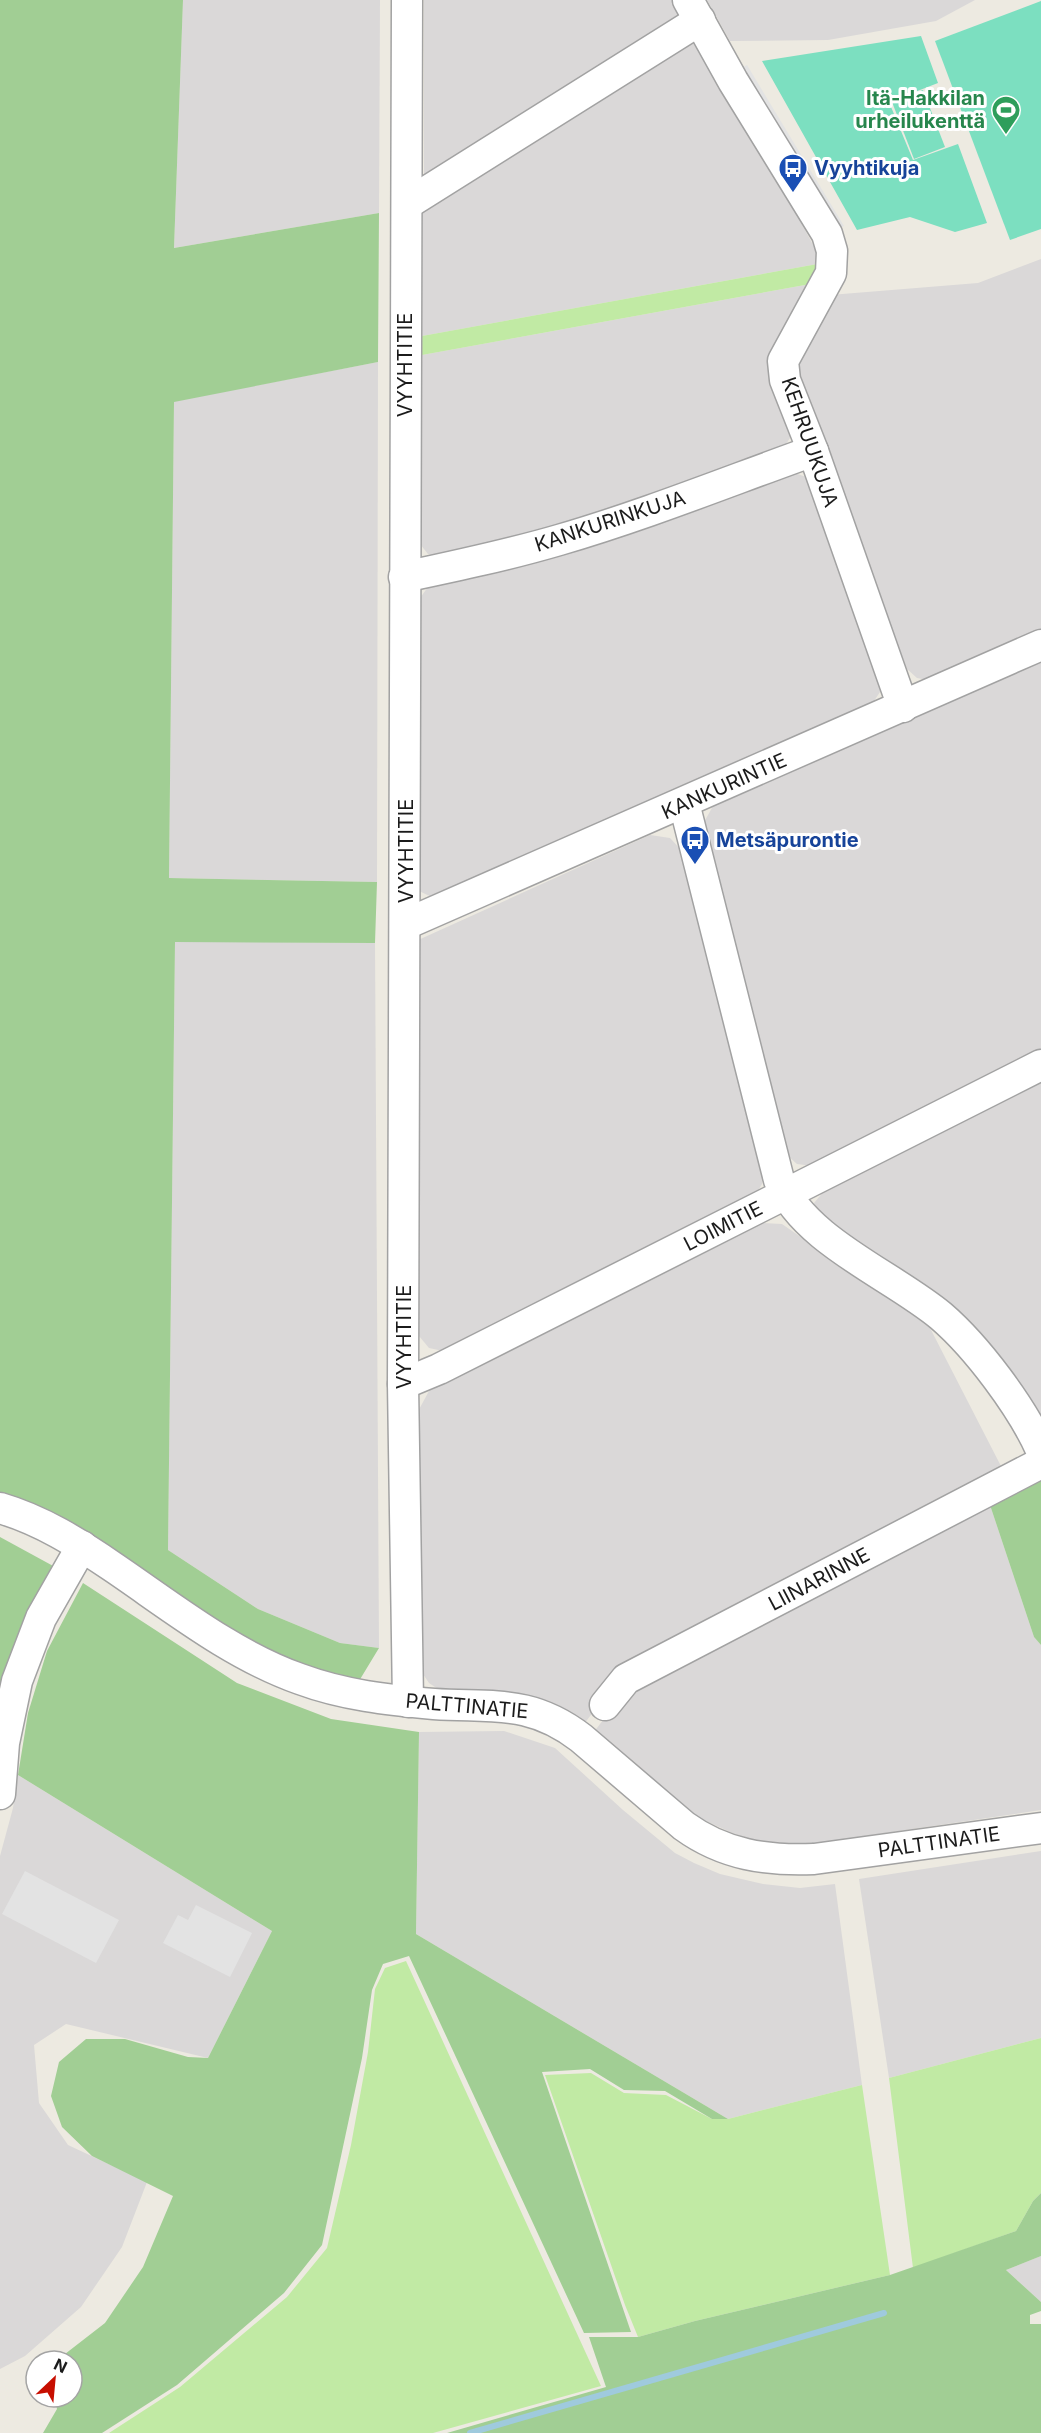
<svg xmlns="http://www.w3.org/2000/svg" width="1041" height="2433" viewBox="0 0 1041 2433" font-family="Inter,sans-serif">
  <style>
    .residential { fill: #dad8d8 }
    .grass { fill: #c1eaa4 }
    .forest { fill: #a1ce94 }
    .pitch { fill: #7cdfc0 }
    .parking { fill: #e3e3e3 }
    .lines { fill: none; stroke-linecap: round; stroke-linejoin: round }
    .stream { stroke: #9fcadd; stroke-width: 6 }
    .minor-casing { stroke: #a2a2a2; stroke-width: 33 }
    .minor { stroke: #fff; stroke-width: 30 }
    .labels { text-anchor: middle; dominant-baseline: central; stroke-width: 6; stroke-linejoin: round; paint-order: stroke }
    .leisure-label { font-size: 20px; font-weight: bold; fill: #27864d; stroke: #fff; text-anchor: end }
    .transit-label { font-size: 20px; font-weight: bold; fill: #164399; stroke: #fff; text-anchor: start }
    .street-label { font-size: 20px; fill: #1b1b1b; stroke: #fff }
  </style>
  <rect width="100%" height="100%" fill="#edeae1"/>
  <g class="residential">
    <path d="M183 0H380L379 213 174 248Z"/>
    <path d="M424 0H676L683 13 679 23 424 176Z"/>
    <path d="M707 0H975L936 21 828 40 730 41Z"/>
    <path d="M685 41 705 47 823 263 422 336V214L428 201Z"/>
    <path d="M1041 259V636L933 681 917 678 907 669 794 369 830 295 978 283Z"/>
    <path d="M816 283 768 367 791 428 790 438 784 447 627 508 443 558 428 554 420 544 422 355Z"/>
    <path d="M378 362 377 882 169 878 174 401Z"/>
    <path d="M792 472 806 477 814 489 882 676 880 692 872 704 438 900 417 890 420 598 428 587Z"/>
    <path d="M1041 660V1050L812 1166 797 1164 787 1155 703 824 713 806Z"/>
    <path d="M650 835 670 838 683 852 764 1169 762 1184 755 1196 443 1351 429 1348 419 1336 416 941Z"/>
    <path d="M175 941 375 943 379 1648 340 1643 258 1609 168 1550Z"/>
    <path d="M1041 1079V1419L820 1218 814 1203 824 1191Z"/>
    <path d="M762 1223 782 1224 929 1326 1004 1472 623 1673 584 1724 444 1693 429 1683 421 1671 416 1415 429 1391Z"/>
    <path d="M990 1505 1034 1637 1041 1645V1810L803 1845 769 1844 739 1836 695 1816 594 1732 630 1684Z"/>
    <path d="M504 1731 555 1748 623 1810 675 1853 694 1863 720 1874 763 1884 800 1888 835 1884 862 2085 728 2119 416 1934 419 1732Z"/>
    <path d="M18 1775 272 1931 208 2058 66 2024 34 2045 39 2103 68 2145 147 2182 122 2247 81 2307 25 2356 0 2369V1856L13 1808Z"/>
    <path d="M1041 1851V2038L889 2078 859 1879Z"/>
    <path d="M1041 2256V2302L1006 2270Z"/>
  </g>
  <g class="grass">
    <path d="M823 263 816 283 422 355V336Z"/>
    <path d="M406 1961 601 2386 433 2433H109L180 2387 287 2297 327 2248 351 2145 368 2052 375 1989 385 1968Z"/>
    <path d="M1041 2038V2193L1033 2201 1016 2231 913 2268 889 2078Z"/>
    <path d="M591 2073 624 2093 666 2095 712 2119H728L862 2085 890 2275 695 2321 638 2337 625 2305 545 2075Z"/>
  </g>
  <g class="forest">
    <path d="M0 0H183L174 248 379 213 378 362 174 402 169 878 377 882 375 943 175 942 168 1550 258 1609 340 1643 379 1648 359 1681 302 1671 0 1496Z"/>
    <path d="M1041 1480V1645L1034 1637 990 1505Z"/>
    <path d="M0 1537 55 1567 0 1696Z"/>
    <path d="M83 1583 237 1683 331 1719 419 1732 416 1934 728 2119H712L665 2091 624 2090 590 2069 542 2072 631 2332 584 2333 409 1956 383 1964 372 1990 362 2058 322 2245 284 2293 177 2385 102 2433H43L57 2409 54 2397H72V2361H56L105 2323 143 2267 173 2196 92 2156 62 2127 51 2096 59 2062 86 2039H125L188 2057 208 2058 272 1931 18 1775 28 1713 47 1651Z"/>
    <path d="M1041 2193V2256L1006 2270 1041 2302V2311L1030 2315V2324H1041V2433H447L606 2387 589 2337H638L695 2321 890 2275 1016 2231 1033 2201Z"/>
  </g>
  <g class="pitch">
    <path d="M1041 1V229L1010 240 935 41Z"/>
    <path d="M921 36 938 83 889 102 913 160 958 144 987 223 955 232 910 217 857 230 762 61Z"/>
    <path d="M923 90 945 147 914 159 892 102Z"/>
  </g>
  <g class="parking">
    <path d="M747 65 844 226 832 231 736 71Z"/>
    <path d="M25 1871 119 1920 96 1963 2 1914Z"/>
    <path d="M196 1905 252 1933 230 1977 163 1943 178 1915 188 1920Z"/>
  </g>
  <g class="lines">
    <path class="stream" d="M470 2433 884 2313"/>
    <g class="minor-casing">
      <g id="minor">
        <path d="M407 0 403 1384 408 1702"/>
        <path d="M688 0 733 81 827 234 832 251 831 273 783 361 785 380 813 451 903 707"/>
        <path d="M407 204 700 20"/>
        <path d="M404 577C456 566 508 555 559 540 645 515 729 481 813 451"/>
        <path d="M684 803 779 1180C804 1241 892 1275 941 1316 977 1347 1022 1407 1041 1450"/>
        <path d="M406 924 1041 645"/>
        <path d="M403 1384 439 1369 1041 1065"/>
        <path d="M0 1508C41 1520 78 1543 113 1567 172 1607 232 1655 300 1679 343 1695 388 1700 434 1704 493 1708 530 1699 581 1738L684 1826C724 1855 767 1861 814 1859L1041 1828"/>
        <path d="M605 1705 626 1679 1041 1463"/>
        <path d="M0 1794 4 1743 17 1681 41 1618 82 1546"/>
      </g>
    </g>
    <use href="#minor" class="minor"/>
  </g>
  <defs>
    <g id="stadium-pin" transform="scale(1.5)"><path d="M0 17L-7.5 6A9.5 9.5 0 1 1 7.5 6Z" fill="#2e9e5b" stroke="#fff"/><path d="M0-5a6.5 5 0 1 0 0 10a6.5 5 0 1 0 0-10ZM-3.5-1.8h7v3.6h-7Z" fill="#fff"/></g>
    <g id="bus-pin" transform="scale(1.5)"><path d="M0 17L-7.5 6A9.5 9.5 0 1 1 7.5 6Z" fill="#1a4fb4" stroke="#fff"/><path d="M-5-6H5V4H4V6H2V4H-2V6H-4V4H-5ZM-3.5-4V0h7V-4ZM-3.5 1.2v1.5H-2V1.2ZM2 1.2v1.5H3.5V1.2Z" fill="#fff"/></g>
  </defs>
  <g fill-rule="evenodd">
    <use href="#stadium-pin" x="1006" y="110"/>
    <use href="#bus-pin" x="793" y="168"/>
    <use href="#bus-pin" x="695" y="840"/>
  </g>
  <g class="labels">
    <g class="leisure-label">
      <text x="985" y="98">Itä-Hakkilan<tspan x="985" dy="23">urheilukenttä</tspan></text>
    </g>
    <g class="transit-label">
      <text x="814" y="168">Vyyhtikuja</text>
      <text x="716" y="840">Metsäpurontie</text>
    </g>
    <g class="street-label">
      <text transform="translate(405 365) rotate(-90)">VYYHTITIE</text>
      <text transform="translate(810 442) rotate(71)">KEHRUUKUJA</text>
      <text transform="translate(610 521) rotate(-18)">KANKURINKUJA</text>
      <text transform="translate(724 786) rotate(-24)">KANKURINTIE</text>
      <text transform="translate(406 851) rotate(-90)">VYYHTITIE</text>
      <text transform="translate(723 1226) rotate(-27)">LOIMITIE</text>
      <text transform="translate(404 1337) rotate(-90)">VYYHTITIE</text>
      <text transform="translate(819 1579) rotate(-28)">LIINARINNE</text>
      <text transform="translate(467 1706) rotate(5)">PALTTINATIE</text>
      <text transform="translate(939 1842) rotate(-8)">PALTTINATIE</text>
    </g>
  </g>
  <g transform="translate(54 2379) rotate(26)"><circle r="28" fill="#ffffff" stroke="#a4a4a4" stroke-width="1.5"/>
  <path d="M0-4.5L10 22L0 15L-10 22Z" fill="#c70e00"/>
  <text y="-9" font-size="16" font-weight="bold" text-anchor="middle" fill="#1b1b1b">N</text>
  </g>
</svg>
